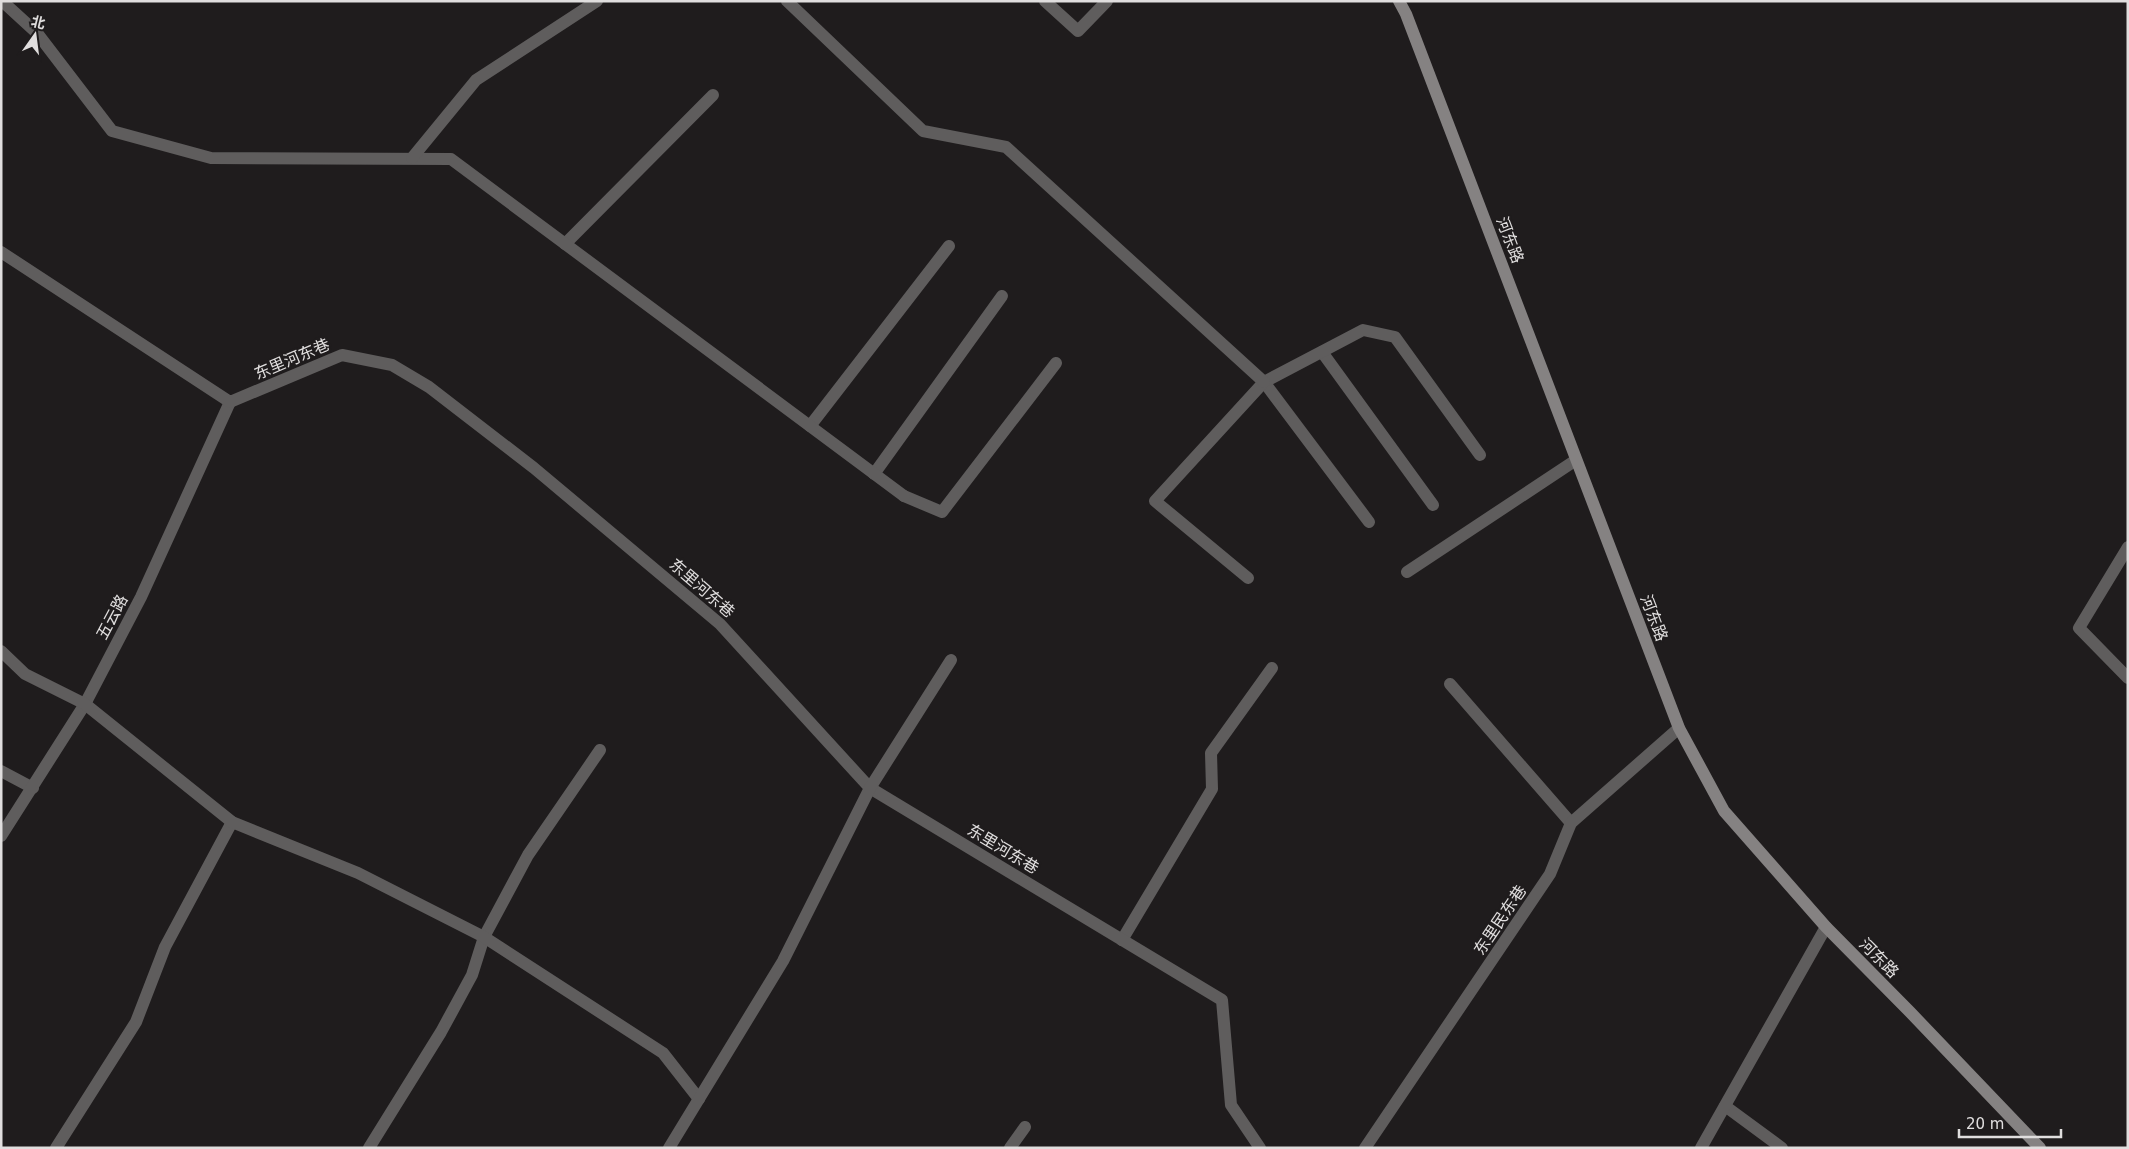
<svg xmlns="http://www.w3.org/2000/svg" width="2129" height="1149" viewBox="0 0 2129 1149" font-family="'DejaVu Sans','Noto Sans SC',sans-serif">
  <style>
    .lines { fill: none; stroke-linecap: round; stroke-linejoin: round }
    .lane { stroke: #5f5d5d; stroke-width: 12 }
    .street { stroke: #5f5d5d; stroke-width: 12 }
    .secondary { stroke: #858282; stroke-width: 12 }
    .labels { text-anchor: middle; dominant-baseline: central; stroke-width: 4.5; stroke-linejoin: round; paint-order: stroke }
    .street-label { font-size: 16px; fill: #e0dede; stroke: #1f1c1d }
  </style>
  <rect width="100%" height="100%" fill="#1f1c1d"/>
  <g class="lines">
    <g class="lane">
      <path d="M565 244 713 95"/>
      <path d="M1322 352 1433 505"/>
      <path d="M1264 382 1369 522"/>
      <path d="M810 426 949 246"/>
      <path d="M874 474 1002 296"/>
      <path d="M904 496 942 512 1056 363"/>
      <path d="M2128 547 2079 628 2128 678"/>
      <path d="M1407 572 1576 460"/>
      <path d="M1248 578 1155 501 1264 382 1363 330 1395 337 1480 455"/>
      <path d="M1450 684 1571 823"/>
      <path d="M1 771 33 788"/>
      <path d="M1 836 85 704 141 597 230 402"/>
      <path d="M1122 940 1212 789 1211 753 1272 668"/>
      <path d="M1725 1106 1782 1148"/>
      <path d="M56 1148 136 1022 165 947 232 822"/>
      <path d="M369 1148 441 1032 472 975 484 937 528 855 600 750"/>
      <path d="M1010 1148 1025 1127"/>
      <path d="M1701 1148 1826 927"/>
    </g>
    <g class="street">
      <path d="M2 1 37 33 112 131 211 158 451 159 904 496"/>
      <path d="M787 1 923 131 1006 147 1264 382"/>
      <path d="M1045 1 1078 31 1107 1"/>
      <path d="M412 158 476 80 597 1"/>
      <path d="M1 252 230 402 342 355 392 365 429 387 534 468 720 624 870 788 1222 1000 1231 1105 1260 1148"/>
      <path d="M1 651 25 674 85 704 232 822 358 873 484 937 663 1053 699 1099"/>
      <path d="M669 1148 783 961 870 788 951 660"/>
      <path d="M1365 1148 1550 874 1571 823 1679 728"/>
    </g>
    <path class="secondary" d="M1399 1 1406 14 1679 728 1724 811 1826 927 1910 1012 2040 1148"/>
  </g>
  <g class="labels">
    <g class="street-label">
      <text transform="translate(1510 240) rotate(69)">河东路</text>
      <text transform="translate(292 359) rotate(-23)">东里河东巷</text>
      <text transform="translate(702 588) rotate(41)">东里河东巷</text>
      <text transform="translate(112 617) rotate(-62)">五云路</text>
      <text transform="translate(1654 618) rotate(69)">河东路</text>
      <text transform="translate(1003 849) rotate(31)">东里河东巷</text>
      <text transform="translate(1500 920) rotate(-56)">东里民东巷</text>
      <text transform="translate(1879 958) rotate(45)">河东路</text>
    </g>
  </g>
  <rect width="2129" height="1149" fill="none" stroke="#e0dede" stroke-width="5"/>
  <g transform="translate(35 35) rotate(14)" stroke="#1f1c1d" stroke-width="4" paint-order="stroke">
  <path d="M0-4L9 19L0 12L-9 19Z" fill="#e0dede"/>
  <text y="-8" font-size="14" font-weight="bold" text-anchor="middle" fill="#e0dede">北</text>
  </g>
  <path d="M1959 1129v8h102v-8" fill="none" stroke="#e0dede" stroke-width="2.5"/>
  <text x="1966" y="1129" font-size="15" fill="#e0dede" stroke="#1f1c1d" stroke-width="4" paint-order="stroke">20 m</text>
</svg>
